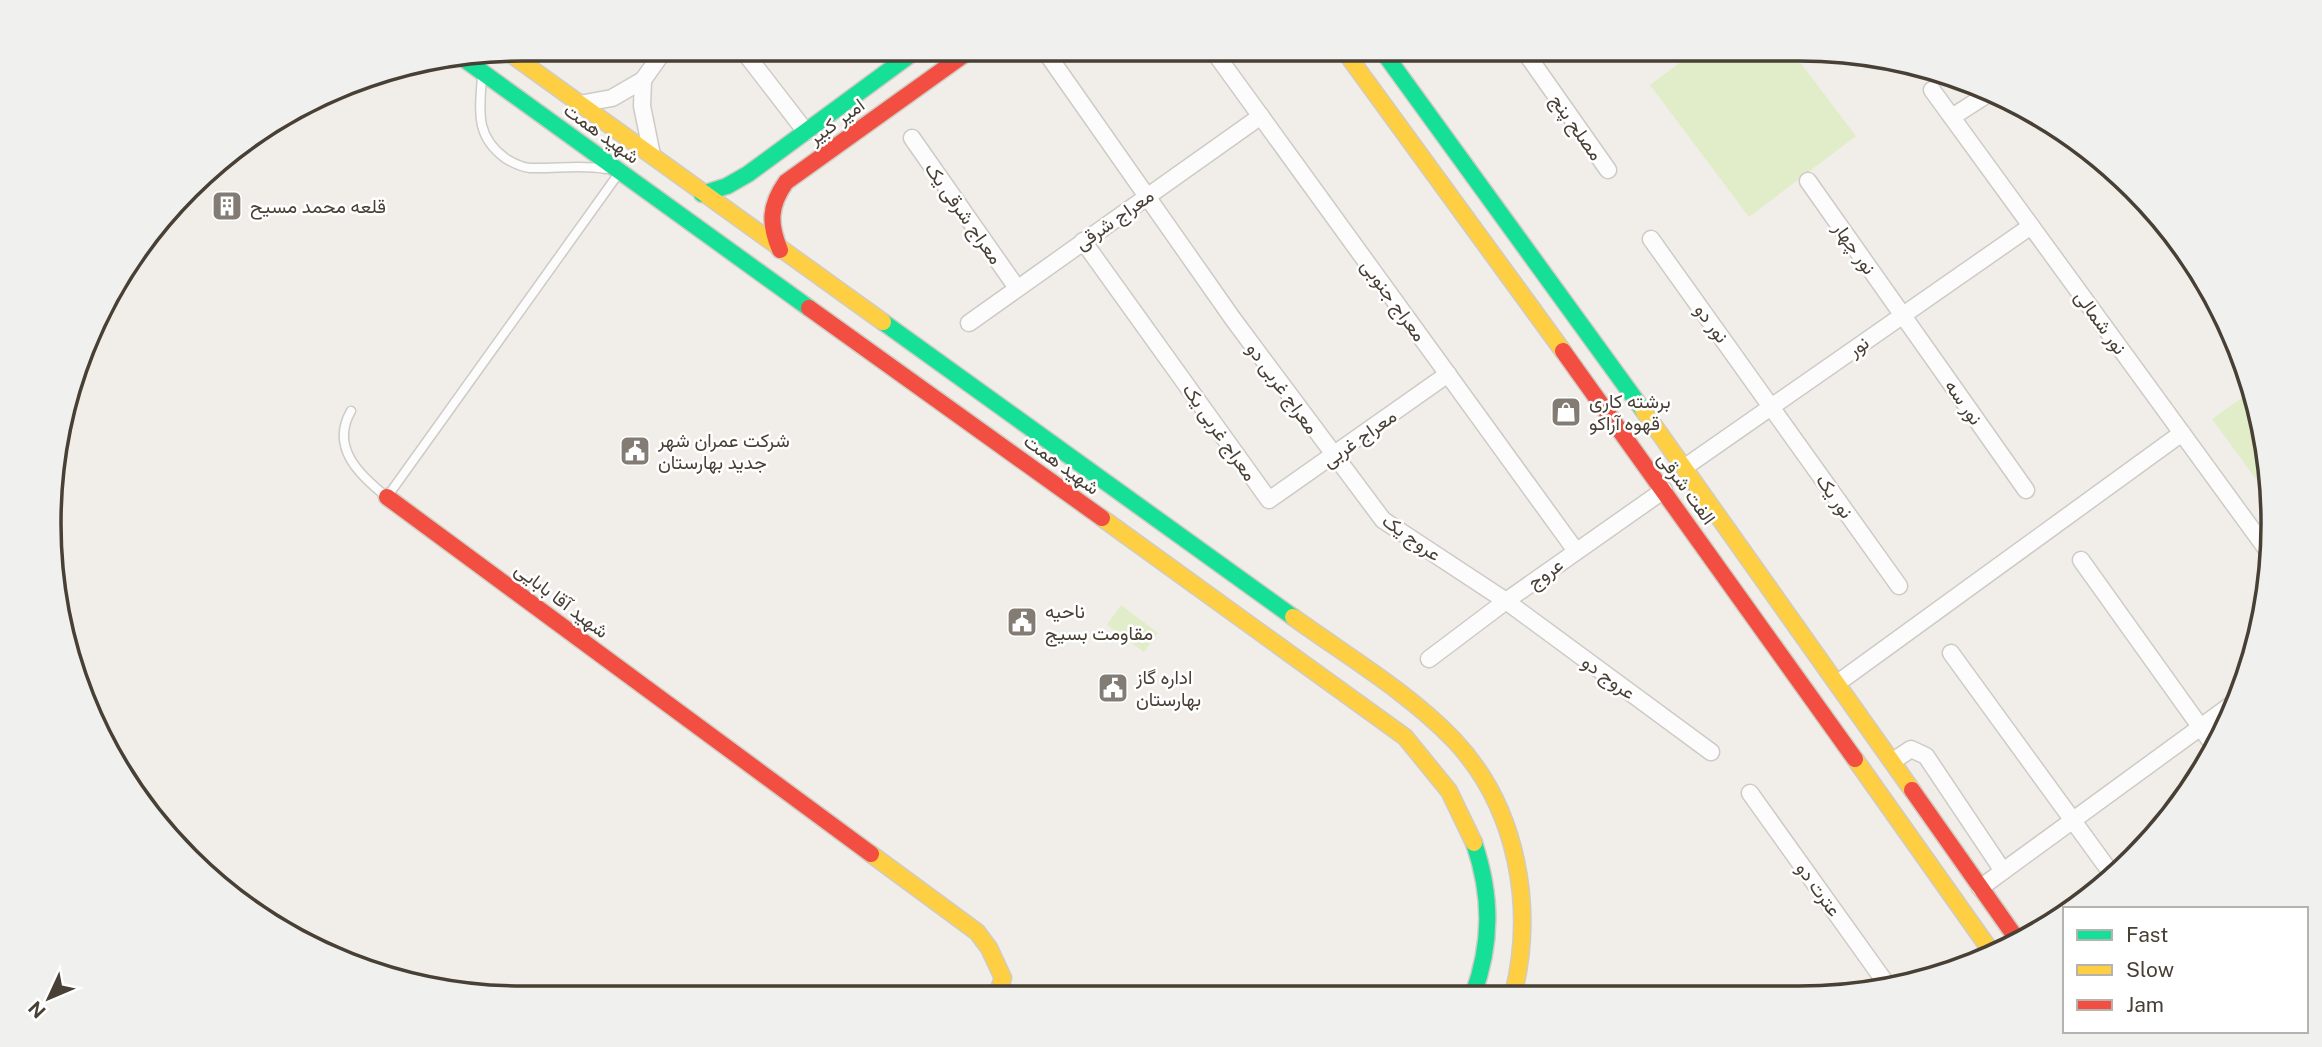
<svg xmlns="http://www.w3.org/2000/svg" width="2322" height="1047" viewBox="0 0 2322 1047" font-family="'Public Sans',Vazirmatn,sans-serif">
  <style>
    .green { fill: #e1ecc8 }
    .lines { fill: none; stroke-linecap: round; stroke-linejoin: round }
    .lane-casing { stroke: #cecac6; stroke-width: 11 }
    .street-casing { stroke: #cecac6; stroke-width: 19 }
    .fast-casing { stroke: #d1cbc1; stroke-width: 19 }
    .slow-casing { stroke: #d1cbc1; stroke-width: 19 }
    .jam-casing { stroke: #d1cbc1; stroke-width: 19 }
    .lane { stroke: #fdfcfc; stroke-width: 8 }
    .street { stroke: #fdfcfc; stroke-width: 16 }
    .fast { stroke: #16e098; stroke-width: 16 }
    .slow { stroke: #ffcf43; stroke-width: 16 }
    .jam { stroke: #f24e42; stroke-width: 16 }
    .labels { text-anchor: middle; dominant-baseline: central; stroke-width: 5; stroke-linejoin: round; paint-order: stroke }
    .street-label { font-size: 19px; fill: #483f35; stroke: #fff }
    .poi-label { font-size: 19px; fill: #483f35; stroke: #fff; text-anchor: start }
    .rim { fill: none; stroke: #483f35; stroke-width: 3.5 }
  </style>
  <rect width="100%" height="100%" fill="#f1eeea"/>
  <g class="green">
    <path d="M1698 49H1790L1856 136 1749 217 1650 85Z"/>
    <path d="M2253 390 2257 401 2272 501 2212 419Z"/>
    <path d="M1121 605 1158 633 1144 652 1107 625Z"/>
  </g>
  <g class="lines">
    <g class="lane-casing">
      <g id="lane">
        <path d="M482 75C480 110 474 135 505 158 513 163 521 167 530 168 556 169 580 164 606 169"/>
        <path d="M351 411C330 447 359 475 387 497L619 173"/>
      </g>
    </g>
    <g class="street-casing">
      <g id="street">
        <path d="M742 49 806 132"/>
        <path d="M1212 49 1576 551"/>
        <path d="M1523 49 1608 170"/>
        <path d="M1045 51 1233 319 1383 520 1506 601 1711 752"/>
        <path d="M643 80 665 49"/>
        <path d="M1932 90 2270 554"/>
        <path d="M579 104 612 98 643 80 642 106 652 155"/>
        <path d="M1952 117 1991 92"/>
        <path d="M912 138 1017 288"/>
        <path d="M1808 181 2026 490"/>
        <path d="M1651 239 1899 586"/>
        <path d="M1083 241 1269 500 1448 374"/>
        <path d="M969 323 1261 116"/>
        <path d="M1685 467 2031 226"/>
        <path d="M2081 560 2214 746"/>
        <path d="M1951 653 2114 877"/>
        <path d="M1429 659 1506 601 1664 490"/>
        <path d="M1839 682 2182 433"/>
        <path d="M1893 761 1911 749 1926 756 2003 871"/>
        <path d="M1750 793 1888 986"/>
        <path d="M1980 888 2235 702"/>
      </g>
    </g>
    <g class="fast-casing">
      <g id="fast">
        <path d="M1381 49 1643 410"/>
        <path d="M464 59 809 308"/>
        <path d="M702 194 727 186 748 174 918 49"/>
        <path d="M883 322 1293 617"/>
        <path d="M1473 995C1492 943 1492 896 1474 843"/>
      </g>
    </g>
    <g class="slow-casing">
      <g id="slow">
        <path d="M1343 49 1563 351"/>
        <path d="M508 52 883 322"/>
        <path d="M1643 410 1912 790"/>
        <path d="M1102 518 1405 737 1449 791 1474 843"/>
        <path d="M1293 617C1347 656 1408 692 1454 740 1518 808 1535 908 1513 995"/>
        <path d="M1855 759 1993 954"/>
        <path d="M871 854 977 932 989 948 1003 978 996 997"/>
      </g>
    </g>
    <g class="jam-casing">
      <g id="jam">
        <path d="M780 250C769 224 769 206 786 182L972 49"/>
        <path d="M809 308 1102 518"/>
        <path d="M1563 351 1855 759"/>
        <path d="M387 497 871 854"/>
        <path d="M1912 790 2019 942"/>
      </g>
    </g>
    <use href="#lane" class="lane"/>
    <use href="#street" class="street"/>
    <use href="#fast" class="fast"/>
    <use href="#slow" class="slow"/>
    <use href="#jam" class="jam"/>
  </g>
  <defs>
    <g id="building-square" transform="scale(1.575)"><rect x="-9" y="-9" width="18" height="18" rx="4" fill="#837c74" stroke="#fff"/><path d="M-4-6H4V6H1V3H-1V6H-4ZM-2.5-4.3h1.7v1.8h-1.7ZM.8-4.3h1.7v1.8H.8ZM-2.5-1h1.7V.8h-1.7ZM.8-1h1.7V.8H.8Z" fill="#fff"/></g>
    <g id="shop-square" transform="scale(1.575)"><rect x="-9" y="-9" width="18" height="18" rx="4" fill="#837c74" stroke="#fff"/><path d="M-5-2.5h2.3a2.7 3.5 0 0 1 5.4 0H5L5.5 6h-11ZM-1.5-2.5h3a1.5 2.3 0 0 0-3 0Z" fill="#fff"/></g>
    <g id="civic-square" transform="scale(1.575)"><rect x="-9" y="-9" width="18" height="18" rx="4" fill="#837c74" stroke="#fff"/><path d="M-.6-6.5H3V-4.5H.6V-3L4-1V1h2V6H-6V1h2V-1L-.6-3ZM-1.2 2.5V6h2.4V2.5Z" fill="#fff"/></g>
  </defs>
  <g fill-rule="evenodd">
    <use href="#building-square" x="227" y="206"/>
    <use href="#shop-square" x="1566" y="412"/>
    <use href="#civic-square" x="635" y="451"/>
    <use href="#civic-square" x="1022" y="622"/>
    <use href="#civic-square" x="1113" y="688"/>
  </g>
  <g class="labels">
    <g class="street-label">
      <text transform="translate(836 121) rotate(-36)">امیر کبیر</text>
      <text transform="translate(1577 127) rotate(55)">مصلح پنج</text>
      <text transform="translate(602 133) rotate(36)">شهید همت</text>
      <text transform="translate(964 213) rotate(55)">معراج شرقی یک</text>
      <text transform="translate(1114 219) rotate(-35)">معراج شرقی</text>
      <text transform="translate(1855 248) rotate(55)">نور چهار</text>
      <text transform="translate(1394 300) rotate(54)">معراج جنوبی</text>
      <text transform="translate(2101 322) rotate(54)">نور شمالی</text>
      <text transform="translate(1712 323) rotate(54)">نور دو</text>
      <text transform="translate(1858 346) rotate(-35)">نور</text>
      <text transform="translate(1283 388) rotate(54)">معراج غربی دو</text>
      <text transform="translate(1964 402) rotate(55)">نور سه</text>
      <text transform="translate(1220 432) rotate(55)">معراج غربی یک</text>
      <text transform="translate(1359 438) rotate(-35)">معراج غربی</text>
      <text transform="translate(1062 464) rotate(36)">شهید همت</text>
      <text transform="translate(1687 488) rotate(54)">الفت شرقی</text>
      <text transform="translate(1835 496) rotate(55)">نور یک</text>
      <text transform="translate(1412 537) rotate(35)">عروج یک</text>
      <text transform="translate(1545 573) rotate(-35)">عروج</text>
      <text transform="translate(562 600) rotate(37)">شهید آقا بابایی</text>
      <text transform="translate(1609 677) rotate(36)">عروج دو</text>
      <text transform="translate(1819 889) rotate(54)">عترت دو</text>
    </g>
    <g class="poi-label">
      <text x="250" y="206">قلعه محمد مسیح</text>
      <text x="1589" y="401">برشته کاری<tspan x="1589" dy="22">قهوه آراکو</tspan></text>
      <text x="658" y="440">شرکت عمران شهر<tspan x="658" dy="22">جدید بهارستان</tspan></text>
      <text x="1045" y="611">ناحیه<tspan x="1045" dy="22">مقاومت بسیج</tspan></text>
      <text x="1136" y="677">اداره گاز<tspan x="1136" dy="22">بهارستان</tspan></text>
    </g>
  </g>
  <path d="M0 0H2322V1047H0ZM523 61H1799A462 462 0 0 1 2261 523V524A462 462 0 0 1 1799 986H523A462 462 0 0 1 61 524V523A462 462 0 0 1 523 61Z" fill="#f0f0ef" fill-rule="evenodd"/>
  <path class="rim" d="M523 61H1799A462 462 0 0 1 2261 523V524A462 462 0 0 1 1799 986H523A462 462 0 0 1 61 524V523A462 462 0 0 1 523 61Z"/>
  <rect x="2063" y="907" width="245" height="126" fill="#ffffff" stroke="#b6b2ae" stroke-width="2"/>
  <rect x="2077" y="930" width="35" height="10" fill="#16e098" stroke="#b6b2ae" stroke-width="2"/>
  <text x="2126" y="942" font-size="21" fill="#483f35">Fast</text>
  <rect x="2077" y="965" width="35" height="10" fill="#ffcf43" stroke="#b6b2ae" stroke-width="2"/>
  <text x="2126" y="977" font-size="21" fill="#483f35">Slow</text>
  <rect x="2077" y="1000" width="35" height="10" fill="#f24e42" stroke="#b6b2ae" stroke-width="2"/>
  <text x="2126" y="1012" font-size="21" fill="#483f35">Jam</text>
  <g transform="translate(49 998) rotate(226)" stroke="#ffffff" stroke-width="5" paint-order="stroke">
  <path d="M0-5L12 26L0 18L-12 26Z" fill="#483f35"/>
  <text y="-10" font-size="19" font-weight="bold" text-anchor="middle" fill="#483f35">N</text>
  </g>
</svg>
